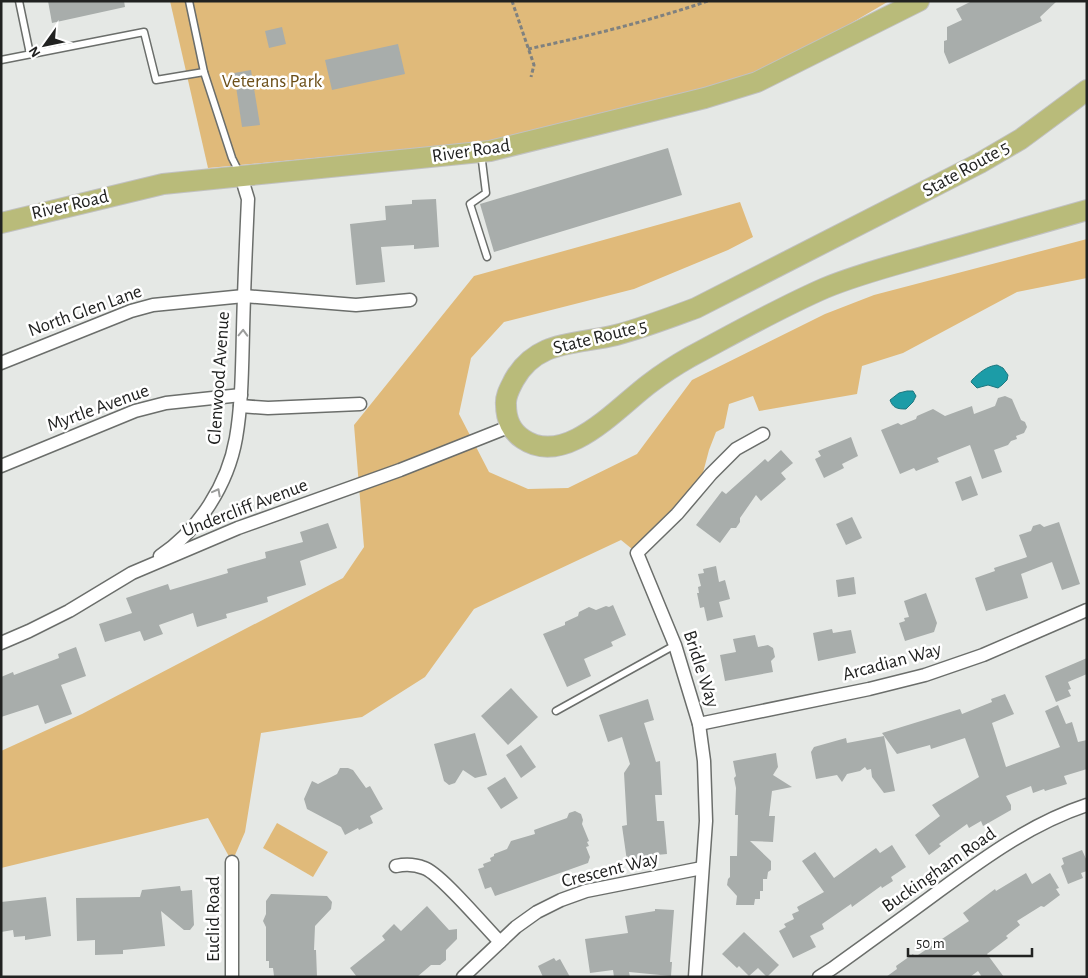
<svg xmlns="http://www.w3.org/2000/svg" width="1088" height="978" viewBox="0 0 1088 978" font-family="'Alegreya Sans',sans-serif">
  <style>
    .green { fill: #e0ba7a }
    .water { fill: #1c9ca7; stroke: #1e777f }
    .building { fill: #a8adab }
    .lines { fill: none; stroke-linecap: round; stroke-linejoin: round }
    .lane-casing { stroke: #6b6e6b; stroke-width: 9 }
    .street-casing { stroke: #6b6e6b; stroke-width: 15 }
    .primary-casing { stroke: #c1c1c1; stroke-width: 22 }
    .path { stroke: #7f817f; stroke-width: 3; stroke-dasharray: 4 2.5; stroke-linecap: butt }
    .lane { stroke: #fff; stroke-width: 6 }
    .street { stroke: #fff; stroke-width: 12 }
    .primary { stroke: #b9bb7a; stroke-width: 20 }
    .oneway { stroke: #9b9c9b }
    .labels { text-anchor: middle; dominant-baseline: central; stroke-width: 5; stroke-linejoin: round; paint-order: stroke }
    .park-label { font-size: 19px; fill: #6c4f18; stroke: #fff }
    .street-label { font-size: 19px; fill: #212221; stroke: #fff }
  </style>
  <rect width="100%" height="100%" fill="#e5e8e5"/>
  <g class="green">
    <path d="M170 1H889L744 86 632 116 484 142 208 168Z"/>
    <path d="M740 202 753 237 728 250 634 289 504 322 471 358 459 414 489 472 528 489 568 488 637 454 692 380 825 314 874 295 1087 239V278L1017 292 903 353 862 366 857 394 759 411 753 396 729 404 724 428 716 432 709 450 699 488 637 553 621 540 474 609 425 677 362 717 261 733 245 832 232 862 208 818 1 868V751L82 714 343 578 364 547 354 425 474 276Z"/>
    <path d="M277 823 328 852 313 877 263 848Z"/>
  </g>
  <g class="water">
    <path d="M997 365 1003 368 1008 375 1007 380 1002 385 998 388 988 385 977 388 971 382 972 380C979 373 987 366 997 365Z"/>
    <path d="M907 391H913L916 396 913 402 906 409C897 409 893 408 890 400L899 393Z"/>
  </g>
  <g class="building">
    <path d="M48 1H124L125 7 52 23Z"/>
    <path d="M972 1H1057L1040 17 1042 21 949 64 944 52V41L947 40V27L962 20 956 9Z"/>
    <path d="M282 27 286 44 269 48 265 31Z"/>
    <path d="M398 44 405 74 332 90 325 60Z"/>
    <path d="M251 70 260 125 242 127 234 73Z"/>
    <path d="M668 148 682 195 494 252 480 204Z"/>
    <path d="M436 199 439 247 414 249V245L381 247 385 282 356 285 350 224 386 220 385 206 412 204V200Z"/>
    <path d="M1005 396 1012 399 1021 420 1025 422 1027 427 1024 433 1016 436 1017 439 1011 441 1008 445 994 450 1002 472 982 479 970 445 937 458 939 462 916 471 914 468 900 474 881 430 898 423 901 425 916 419 917 416 933 409 945 416 972 406 974 414 995 406 998 398Z"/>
    <path d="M851 437 858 456 842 464 844 468 824 478 815 459 821 456 818 451Z"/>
    <path d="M781 450 793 463 781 473 786 479 761 501 756 495 740 518V522L736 528H731L720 543 696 525 722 491 726 494 765 459 768 462Z"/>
    <path d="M971 476 978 495 962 501 955 482Z"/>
    <path d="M852 517 862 538 846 545 836 524Z"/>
    <path d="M1059 522 1080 584 1062 590 1052 562 1021 574 1028 598 986 611 975 578 995 571 994 568 1027 557 1019 535 1031 531 1033 526 1040 524 1044 527Z"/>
    <path d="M328 523 337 548 300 561 306 585 267 597 268 602 226 614 227 618 197 627 193 613 159 625 163 634 144 641 140 631 105 642 99 624 132 613 126 598 168 584 170 590 228 573 227 569 266 558 265 552 303 542 300 532Z"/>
    <path d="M716 566 719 582 725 580 730 599 719 602 723 617 707 621 704 607 700 608 697 593H699L698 587 701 586 698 574 704 573 703 569Z"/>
    <path d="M854 577 856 594 838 597 836 580Z"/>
    <path d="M926 593 937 623 934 632 905 641 899 623 905 621 904 618 909 617 904 601Z"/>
    <path d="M613 605 626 635 611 642 613 646 584 659 591 676 567 687 543 634 565 625V622L578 616 579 612 589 607 596 610 606 606 609 607Z"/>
    <path d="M832 629 833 633 851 630 856 653 818 661 813 633Z"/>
    <path d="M755 635 758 647 768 645 773 648 775 657 771 661 773 672 725 681 720 655 736 652 733 639Z"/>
    <path d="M76 647 86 676 61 685 72 714 45 724 38 705 1 717V677L13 672 14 675 59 658 58 654Z"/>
    <path d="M1087 658V674L1068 682 1071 689 1068 690 1071 696 1056 702 1045 676Z"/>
    <path d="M511 688 538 717 508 745 481 716Z"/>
    <path d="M1005 694 1014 714 992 723 1006 767 1060 747 1045 711 1058 705 1066 724 1072 722 1078 742 1087 740V769L1064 776 1067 784 1045 791 1044 789 1033 793 1031 786 1006 796 1011 805V810L983 826 981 821 969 828 967 824 939 844 941 846 929 855 915 835 940 816 932 805 979 777 965 738 931 749 930 745 897 754 882 733 960 709 962 714 992 702 991 699Z"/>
    <path d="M648 699 654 720 644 723 656 762 660 761 662 795H655L657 821H664L667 854 656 855 657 858 627 861 622 826 627 825 624 773 630 764 622 737 608 742 599 715Z"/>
    <path d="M475 733 487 775 475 778 463 770 455 783 449 785 444 781 434 744Z"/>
    <path d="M884 736 895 791 884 793 872 777 871 769 867 770 865 767 860 771 847 774 842 782 837 775 816 779 811 752 814 747 846 738 847 743Z"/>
    <path d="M521 745 536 767 521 778 506 755Z"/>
    <path d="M776 753 778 767 773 775 792 787 772 791 769 816H775L773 842 750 841 771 861V870L768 872 767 879H763V891H760V899H755L754 905H736L737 896 727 885 728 879 730 877V856H737L738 815H735L736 788 734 778 736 776 733 761Z"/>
    <path d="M340 768H348L353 770 366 788 370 786 383 809 370 816 373 823 359 830 358 828 345 835 341 827 307 809 304 799 312 781 318 784 337 774Z"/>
    <path d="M505 777 518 798 501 809 487 788Z"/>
    <path d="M575 811 581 814 583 820 582 824 589 841 587 842 589 846 586 847 590 857 588 863 495 896 491 887 485 889 478 869 484 867 483 864 491 861 490 858 494 856V854L507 849 511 841 535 834 534 830 567 818 569 813Z"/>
    <path d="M892 845 906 867 891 877 893 881 882 888 881 886 852 907 851 904 822 924 824 929 810 936 816 947 793 958 779 931 786 927 784 924 794 919 792 914 799 911 797 907 824 892 802 861 815 852 834 878 876 848 880 853Z"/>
    <path d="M1082 850 1087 861V871L1081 873 1083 878 1068 884 1061 866 1064 864 1062 858Z"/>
    <path d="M1026 873 1032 884 1050 873 1059 888 1056 889 1060 895 1044 907 1041 906 1017 921 1020 925 1006 936 1008 938 987 954 1004 977H982L978 971 970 977H886L897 969 896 966 913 954 915 957 969 921 963 913 995 889 996 891Z"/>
    <path d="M180 886 181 891 192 890 194 925 190 930H184L161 911 165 946 123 950V954L95 955V940L77 941 76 898 140 897 142 890Z"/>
    <path d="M271 894 327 896 332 902 331 909 315 926 314 950H316L317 977H277L274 976 273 968H269V961H266V927L263 921 266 914V901Z"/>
    <path d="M46 897 51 936 25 940V936L14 937 13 930 1 932V902Z"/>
    <path d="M427 906 449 930 457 929V939L446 950V960L440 965H431L417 977H357L350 968 385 940 382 936 394 924 401 931Z"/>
    <path d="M655 909 674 910 670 962H672L671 976 629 972 630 977H614L613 970 590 973 585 939 628 933 625 916 655 911Z"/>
    <path d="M744 932 779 965 767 977 758 968 749 976 739 966 737 968 722 954Z"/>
    <path d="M554 958 556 961 560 959 570 977H543L538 966Z"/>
  </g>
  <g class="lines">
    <g class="lane-casing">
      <g id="lane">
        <path d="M19 1 30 54"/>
        <path d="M189 1 204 72 232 158 239 172"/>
        <path d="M1 60 144 32 156 80 204 72"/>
        <path d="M481 153 486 193 470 204 487 257"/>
        <path d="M556 711 675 645"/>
      </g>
    </g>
    <g class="street-casing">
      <g id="street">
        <path d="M1 363 131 311 153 305 244 296 356 305 410 300"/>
        <path d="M240 406 268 408 360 404"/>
        <path d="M1 466 135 411 166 403 241 395"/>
        <path d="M160 556C199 530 228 484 236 438 242 403 242 367 243 331 244 287 246 243 248 199L241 176"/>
        <path d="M1 643 29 631 69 611 132 573 238 528 400 470 511 426"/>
        <path d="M699 724 869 689 925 675 983 655 1087 610"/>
        <path d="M232 862V977"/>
        <path d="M396 866C406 864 414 864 424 868 440 873 485 927 500 942"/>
        <path d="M463 977 516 927 537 912 561 900 586 891 702 868"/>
        <path d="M695 977 706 821 704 761 699 724 675 645 637 553 677 514 711 474 736 449 763 434"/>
        <path d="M819 977 833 968C869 942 904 917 939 891 984 858 1032 823 1087 805"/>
      </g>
    </g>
    <g class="primary-casing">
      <g id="primary">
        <path d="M1087 90 1021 139 980 163 696 308C669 318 643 328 616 335 576 345 537 339 514 380 510 388 505 396 506 405 506 419 512 432 523 439 565 468 617 408 649 384 662 374 676 365 690 357 735 333 779 308 825 288 861 273 899 264 936 253 986 239 1037 224 1087 210"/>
        <path d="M1 223 163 184 490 151 705 98 757 82 919 1"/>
      </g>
    </g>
    <g class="path">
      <path d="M512 1 534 65 531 77"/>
      <path d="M528 49C589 36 649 21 708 1"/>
    </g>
    <use href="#lane" class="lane"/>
    <use href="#street" class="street"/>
    <use href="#primary" class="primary"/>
  </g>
  <defs><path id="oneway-chevron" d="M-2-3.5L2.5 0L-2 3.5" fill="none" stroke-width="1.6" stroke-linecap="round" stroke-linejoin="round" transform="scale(1.25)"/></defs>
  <g class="oneway">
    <use href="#oneway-chevron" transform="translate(243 333) rotate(-88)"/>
    <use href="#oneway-chevron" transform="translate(217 492) rotate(-62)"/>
  </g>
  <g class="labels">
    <g class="park-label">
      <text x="272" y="81">Veterans Park</text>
    </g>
    <g class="street-label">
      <text transform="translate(471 151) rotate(-8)">River Road</text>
      <text transform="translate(966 169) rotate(-29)">State Route 5</text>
      <text transform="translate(70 205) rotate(-13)">River Road</text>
      <text transform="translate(85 311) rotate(-20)">North Glen Lane</text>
      <text transform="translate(600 337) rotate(-14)">State Route 5</text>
      <text transform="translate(219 378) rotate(-86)">Glenwood Avenue</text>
      <text transform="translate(98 408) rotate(-20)">Myrtle Avenue</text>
      <text transform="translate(245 508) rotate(-21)">Undercliff Avenue</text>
      <text transform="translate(892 662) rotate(-15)">Arcadian Way</text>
      <text transform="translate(701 669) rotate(72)">Bridle Way</text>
      <text transform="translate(610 870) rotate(-14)">Crescent Way</text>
      <text transform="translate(939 870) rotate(-35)">Buckingham Road</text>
      <text transform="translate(213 919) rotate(-90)">Euclid Road</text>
    </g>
  </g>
  <rect width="1088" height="978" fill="none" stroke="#212221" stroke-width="5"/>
  <g transform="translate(45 45) rotate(237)" stroke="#ffffff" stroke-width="4" paint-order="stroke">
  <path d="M0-4L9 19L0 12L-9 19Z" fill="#212221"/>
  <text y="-8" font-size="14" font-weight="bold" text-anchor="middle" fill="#212221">N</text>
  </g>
  <path d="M908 948v8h124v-8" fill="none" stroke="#212221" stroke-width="2.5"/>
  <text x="916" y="948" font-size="15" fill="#212221" stroke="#ffffff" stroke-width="4" paint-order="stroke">50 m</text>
</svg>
